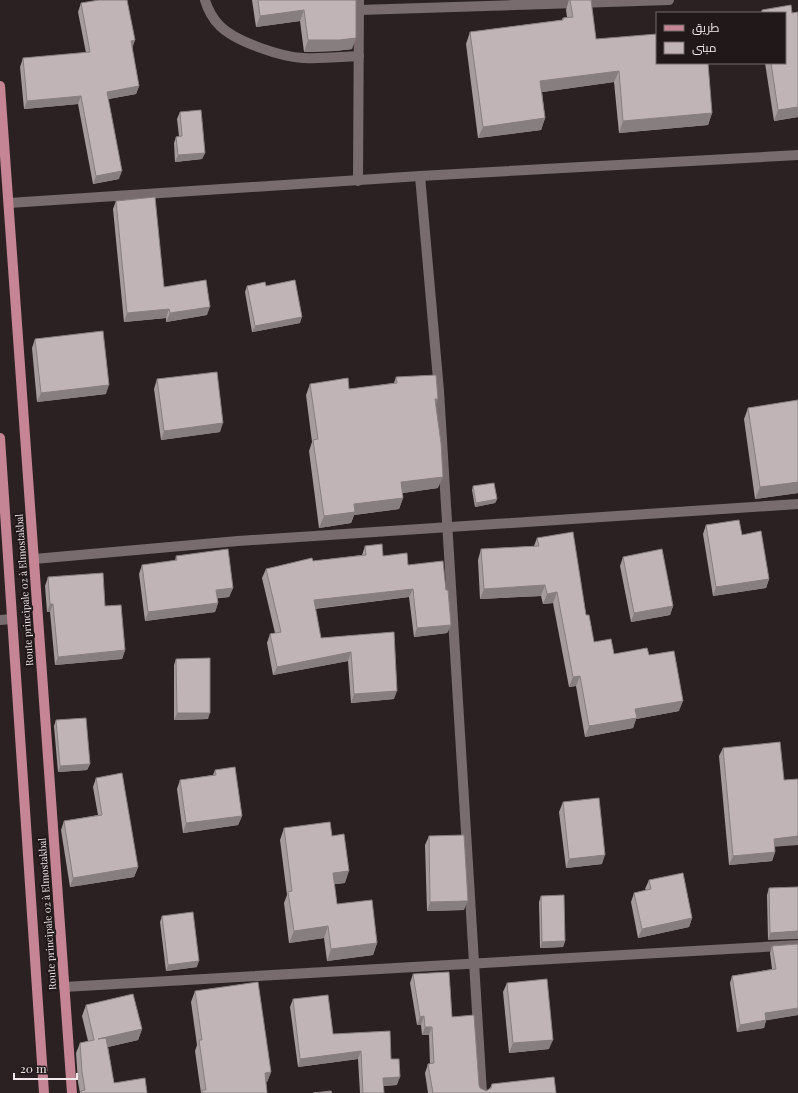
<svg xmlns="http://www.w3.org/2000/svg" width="798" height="1093" viewBox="0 0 798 1093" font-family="'Playfair Display',Cairo,serif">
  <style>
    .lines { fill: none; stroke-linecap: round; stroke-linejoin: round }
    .minor { stroke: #786c6e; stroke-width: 10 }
    .major { stroke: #c58594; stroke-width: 10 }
    .wall { fill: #a69b9d }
    .shaded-wall { fill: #877e7f }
    .building { fill: #c1b4b6; stroke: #877e7f }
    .labels { text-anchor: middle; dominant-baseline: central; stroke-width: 4; stroke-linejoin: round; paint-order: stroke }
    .street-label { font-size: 10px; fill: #f0e8ea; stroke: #21181a }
  </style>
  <rect width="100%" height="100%" fill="#2b2123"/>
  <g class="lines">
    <g class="minor">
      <path d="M205 0C208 10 213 19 220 26 236 42 282 57 303 58 321 59 341 57 359 56"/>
      <path d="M359 10 669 0"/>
      <path d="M420 176 439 391 482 1093"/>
      <path d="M358 181 359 0"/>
      <path d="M9 203 420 176 798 155"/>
      <path d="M34 559 238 541 798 504"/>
      <path d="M0 620 12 619"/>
      <path d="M64 987 798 945"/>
    </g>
    <g class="major">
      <path d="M0 86 72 1093"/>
      <path d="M0 438 44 1093"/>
    </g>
  </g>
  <g class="wall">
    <path d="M252 0H356L352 49 335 51 304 52 300 21 256 27Z"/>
    <path d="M569 0H591L596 39 712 113 708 125 619 133 614 82 542 92 545 118 541 130 478 138 466 44 470 32 562 20 563 18 567 17 566 10Z"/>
    <path d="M81 3 135 40 132 47 139 86 136 94 108 99 119 179 93 184 78 104 24 109 20 67 23 58 86 53 78 12Z"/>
    <path d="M762 10 792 13 798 12V117L774 121 765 63H785V13H761Z"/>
    <path d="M180 112 205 153 202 159 175 162 174 143 176 137 179 136 177 119Z"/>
    <path d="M116 201 164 287 207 315 166 322V318L124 322 113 209Z"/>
    <path d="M247 286H266L300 323 252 332 245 292Z"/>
    <path d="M35 339 106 394 37 402 32 348Z"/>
    <path d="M396 377 435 406 438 488 402 493 403 498 399 509 354 515 351 523 319 528 309 451 312 442 306 395 310 384 349 389 394 383Z"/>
    <path d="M157 379 220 432 161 440 154 389Z"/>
    <path d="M798 400V493L755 499 744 419 748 408Z"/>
    <path d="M473 486 497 499 495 503 475 507 472 490Z"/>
    <path d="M706 525 742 535 769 579 766 588 713 596 703 534Z"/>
    <path d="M537 538 586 615 594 642 614 654 649 655 679 711 636 719 633 728 585 737 576 686 569 687 553 603 543 604 541 596 480 599 478 560 481 549 534 546Z"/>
    <path d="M365 546 383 556 408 565 451 625 447 633 414 637 409 597 315 609 321 638 394 632V699L351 703 348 661 273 675 267 643 270 634 275 633 262 578 266 569 313 561 362 555Z"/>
    <path d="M176 556 233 588 229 597 217 598 218 603 215 612 145 621 139 574 142 565 175 561Z"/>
    <path d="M623 557 673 606 670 615 631 622 620 566Z"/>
    <path d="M48 577 105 606 125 650 122 659 55 665 50 612H47L45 586Z"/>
    <path d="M176 659 208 719 174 720V665Z"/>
    <path d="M56 720 90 764 87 770 58 772 54 726Z"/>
    <path d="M723 748 784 780 775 847V852L772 861 729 865 719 756Z"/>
    <path d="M215 770 242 816 238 825 183 833 177 789 180 780 213 775Z"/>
    <path d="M96 778 138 867 134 877 70 887 61 830 64 821 98 815 93 787Z"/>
    <path d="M563 802 602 864 566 868 559 812Z"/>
    <path d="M284 828 332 836 345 883 334 884 337 904 377 943 373 955 327 961 324 938 289 943 284 903 287 895 280 840Z"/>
    <path d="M429 836 464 910 427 911 425 845Z"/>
    <path d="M649 880 692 918 689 927 638 938 631 902 634 893 646 890 645 889Z"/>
    <path d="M798 887 768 940 767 895 769 888Z"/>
    <path d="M541 896 565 941 563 947 540 948 539 902Z"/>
    <path d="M162 916 197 967 166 971 160 922Z"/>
    <path d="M798 944V1015L766 1020 764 1028 737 1032 730 983 732 976 772 969 770 953 772 946Z"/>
    <path d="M413 974 452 1017 480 1088 486 1091 490 1088 492 1084 556 1093H428L425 1073 428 1064H430L429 1035H422L421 1025H417L410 983Z"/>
    <path d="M507 983 549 1049 509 1053 503 992Z"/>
    <path d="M195 991 271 1072 267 1082H266L267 1093H201L195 1051 197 1045 191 1002Z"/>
    <path d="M293 999 333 1034 391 1059 397 1085 383 1086 384 1093H360L358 1059 298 1067 290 1007Z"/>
    <path d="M86 1005 142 1029 138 1040 108 1047 114 1083 147 1093H80L78 1082 76 1053 80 1043 88 1041 82 1016Z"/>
  </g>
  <g class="shaded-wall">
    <path d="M304 10 300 21 256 27 260 16Z"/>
    <path d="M356 38 352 49 335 51 304 52 308 40Z"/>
    <path d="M135 40 132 49 131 41Z"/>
    <path d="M619 71 614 82 536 93 540 81Z"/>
    <path d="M139 86 136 94 104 100 107 92Z"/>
    <path d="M81 96 78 104 24 109 27 101Z"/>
    <path d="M798 107V117L774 121 778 110Z"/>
    <path d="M712 113 708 125 619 133 623 121Z"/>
    <path d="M545 118 541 130 478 138 483 127Z"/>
    <path d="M205 153 202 159 175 162 178 155Z"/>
    <path d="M122 171 119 179 93 184 96 176Z"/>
    <path d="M210 307 207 315 166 322 170 313Z"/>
    <path d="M169 309 166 318 124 322 127 313Z"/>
    <path d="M302 317 300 323 252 332 255 326Z"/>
    <path d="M109 385 106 394 37 402 41 393Z"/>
    <path d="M435 399H438L434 411Z"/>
    <path d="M223 423 220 432 161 440 164 431Z"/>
    <path d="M443 477 438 488 397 494 401 482Z"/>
    <path d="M798 482V493L755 499 760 487Z"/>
    <path d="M403 498 399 509 354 515 351 523 319 528 324 516 354 504Z"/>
    <path d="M497 499 495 503 475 507 476 503Z"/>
    <path d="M769 579 766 588 713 596 716 587Z"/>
    <path d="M545 585 541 596 480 599 484 589Z"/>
    <path d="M233 588 229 597 213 599 216 590Z"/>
    <path d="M413 589 409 597 311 609 314 600Z"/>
    <path d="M557 592 553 603 543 604 547 594Z"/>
    <path d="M218 603 215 612 145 621 148 612Z"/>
    <path d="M50 604H53L50 612H47Z"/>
    <path d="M673 606 670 615 631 622 634 613Z"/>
    <path d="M451 625 447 633 414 637 417 628Z"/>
    <path d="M125 650 122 659 55 665 58 657Z"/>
    <path d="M351 652 348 661 273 675 277 667Z"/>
    <path d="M580 676 576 686 569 687 573 677Z"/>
    <path d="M397 691 394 699 351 703 354 694Z"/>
    <path d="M683 701 679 711 636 719 633 728 585 737 589 726 635 709Z"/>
    <path d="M177 713H210L208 719 174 720Z"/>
    <path d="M90 764 87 770 58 772 60 766Z"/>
    <path d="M242 816 238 825 183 833 186 823Z"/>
    <path d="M798 836V845L771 847 774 839Z"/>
    <path d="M775 852 772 861 729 865 733 856Z"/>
    <path d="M605 855 602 864 566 868 569 859Z"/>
    <path d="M138 867 134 877 70 887 73 878Z"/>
    <path d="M349 871 345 883 328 885 333 873Z"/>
    <path d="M468 901 464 910 427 911 430 902Z"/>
    <path d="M692 918 689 927 638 938 642 929Z"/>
    <path d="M328 926 324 938 289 943 294 931Z"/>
    <path d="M798 931V939L768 940 770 933Z"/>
    <path d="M565 941 563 947 540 948 542 942Z"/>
    <path d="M377 943 373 955 327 961 331 949Z"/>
    <path d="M199 961 197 967 166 971 168 965Z"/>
    <path d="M798 1008V1015L763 1021 765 1013Z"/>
    <path d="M424 1016 421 1025H417L420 1017Z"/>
    <path d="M766 1020 764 1028 737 1032 740 1025Z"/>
    <path d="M425 1027H432L429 1035H422Z"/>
    <path d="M142 1029 138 1040 94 1050 98 1039Z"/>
    <path d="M553 1040 549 1049 509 1053 513 1043Z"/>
    <path d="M361 1051 358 1059 298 1067 300 1059Z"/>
    <path d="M271 1072 267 1082 261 1083 265 1073Z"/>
    <path d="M400 1077 397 1085 380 1086 383 1078Z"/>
  </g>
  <g class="building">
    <path d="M99 0H127L135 40 131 41 139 86 107 92 122 171 96 176 81 96 27 101 23 58 90 52 81 3Z"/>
    <path d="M258 0H356V38L339 40H308L304 10 260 16Z"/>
    <path d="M570 0H591L596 39 657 34V63H708L712 113 623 121 619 71 540 81 545 118 483 127 470 32 563 20V18L573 17Z"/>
    <path d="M791 5 792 13 798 12V107L778 110 771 63H785V13H762V10Z"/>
    <path d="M201 110 205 153 178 155 176 137 182 136 180 112Z"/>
    <path d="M155 197 164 287 206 280 210 307 170 313 169 309 127 313 116 201Z"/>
    <path d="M295 280 302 317 255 326 247 286 265 282 266 286Z"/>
    <path d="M103 331 109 385 41 393 35 339Z"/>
    <path d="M217 372 223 423 164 431 157 379Z"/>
    <path d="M436 375 438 399H435L441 443 443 477 401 482 403 498 354 504 355 512 324 516 313 440 318 439 310 384 348 378 349 389 397 383 396 377Z"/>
    <path d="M798 400V482L760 487 748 408Z"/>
    <path d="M494 483 497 499 476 503 473 486Z"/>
    <path d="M739 520 742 535 761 531 769 579 716 587 706 525Z"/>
    <path d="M573 532 586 615H589L594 642 611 639 614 654 647 648 649 655 674 651 683 701 635 709 637 718 589 726 580 676 573 677 557 592 547 594 545 585 484 589 481 549 539 546 537 538Z"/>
    <path d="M382 544 383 556 407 553 408 565 443 561 446 590H448L451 625 417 628 413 589 314 600 321 638 394 632 397 691 354 694 351 652 277 667 270 634 281 632 266 569 312 558 313 561 366 555 365 546Z"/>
    <path d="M228 549 233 588 216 590 218 603 148 612 142 565 177 560 176 556Z"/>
    <path d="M662 549 673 606 634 613 623 557Z"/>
    <path d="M103 573 105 606 121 605 125 650 58 657 53 604H50L48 577Z"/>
    <path d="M210 658V713H177L176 659Z"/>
    <path d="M86 718 90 764 60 766 56 720Z"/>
    <path d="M780 742 784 780 798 779V836L774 839 775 852 733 856 723 748Z"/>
    <path d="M235 767 242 816 186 823 180 780 216 775 215 770Z"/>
    <path d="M122 773 138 867 73 878 64 821 102 815 96 778Z"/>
    <path d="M599 798 605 855 569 859 563 802Z"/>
    <path d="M330 822 332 836 344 834 349 871 333 873 337 904 372 900 377 943 331 949 328 926 294 931 288 892 292 891 284 828Z"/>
    <path d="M464 835 468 901 430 902 429 836Z"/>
    <path d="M683 873 692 918 642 929 634 893 651 889 649 880Z"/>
    <path d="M798 887V931L770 933 769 888Z"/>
    <path d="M564 895 565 941 542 942 541 896Z"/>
    <path d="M193 912 199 961 168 965 162 916Z"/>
    <path d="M798 944V1008L765 1013 766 1020 740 1025 732 976 776 969 772 946Z"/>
    <path d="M449 972 452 1017 474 1015 479 1085 480 1088 486 1091 491 1088 492 1084 554 1077 556 1093H433L428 1064 434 1063 432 1027H425L424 1016 420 1017 413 974Z"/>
    <path d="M547 979 553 1040 513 1043 507 983Z"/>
    <path d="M258 982 271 1072 265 1073 267 1093H203L202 1090H206L199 1040H202L195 991Z"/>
    <path d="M133 994 142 1029 98 1039 106 1038 114 1083 145 1078 147 1093H81V1091L85 1090 82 1072 80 1043 94 1040 86 1005Z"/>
    <path d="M328 995 333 1034 390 1031 391 1059H399L400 1077 383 1078 384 1093H363L361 1051 300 1059 293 999Z"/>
    <path d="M331 1091 332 1093H313Z"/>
  </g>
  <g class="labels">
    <g class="street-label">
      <text transform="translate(24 590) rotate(-94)">Route principale 02 à Elmostakbal</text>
      <text transform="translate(47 914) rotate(-94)">Route principale 02 à Elmostakbal</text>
    </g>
  </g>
  <rect x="656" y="12" width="130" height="52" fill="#21181a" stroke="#746b6d"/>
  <rect x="664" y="25" width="20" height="6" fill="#c58594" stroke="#746b6d"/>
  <text x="692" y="32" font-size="12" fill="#f0e8ea">طريق</text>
  <rect x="664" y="42" width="20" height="12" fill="#c1b4b6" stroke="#746b6d"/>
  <text x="692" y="52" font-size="12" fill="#f0e8ea">مبنى</text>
  <path d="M14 1073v6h63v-6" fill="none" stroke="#f0e8ea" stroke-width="2"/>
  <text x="20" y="1073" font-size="12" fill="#f0e8ea" stroke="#21181a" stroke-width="3" paint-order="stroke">20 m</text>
</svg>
